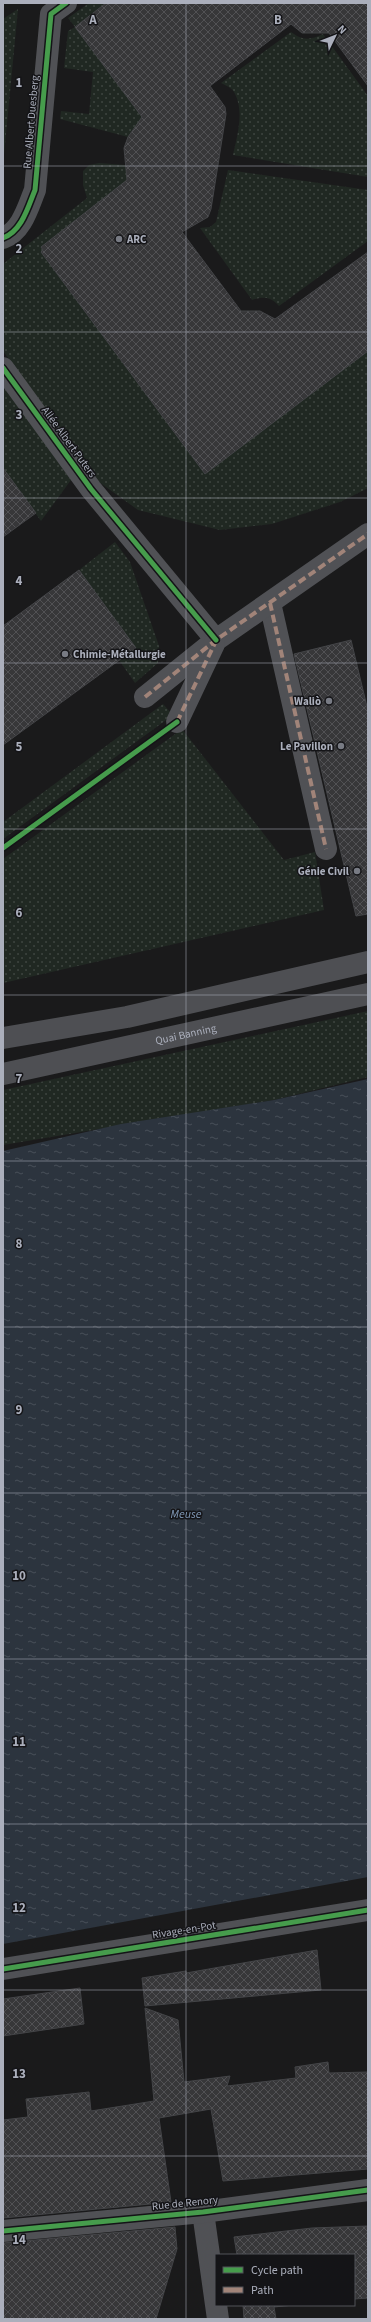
<svg xmlns="http://www.w3.org/2000/svg" width="371" height="2322" viewBox="0 0 371 2322" font-family="'Source Sans 3',sans-serif">
  <style>
    .grass { fill: url(#grass-dots) }
    .water { fill: url(#water-ripples) }
    .building { fill: url(#building-cross-hatch); stroke: #434447 }
    .lines { fill: none; stroke-linecap: round; stroke-linejoin: round }
    .street { stroke: #505155; stroke-width: 22 }
    .secondary { stroke: #4e4f53; stroke-width: 22 }
    .quiet { stroke: #a18479; stroke-width: 4; stroke-dasharray: 8 4; stroke-linecap: butt }
    .cycleway-casing { stroke: #141417; stroke-width: 8 }
    .cycleway { stroke: #469c4c; stroke-width: 5 }
    .grid { fill: none; stroke: #abafbc; stroke-width: 1; stroke-opacity: 0.55 }
    .poi-dot { fill: #787b84; stroke: #141417; stroke-width: 1.5 }
    .labels { text-anchor: middle; dominant-baseline: central; stroke-width: 3; stroke-linejoin: round; paint-order: stroke }
    .street-label { font-size: 11px; fill: #abafbc; stroke: #141417 }
    .poi-label { font-size: 11px; font-weight: bold; fill: #abafbc; stroke: #141417; text-anchor: end }
    .water-label { font-size: 12px; font-style: italic; fill: #8199b7; stroke: #141417 }
    .grid-label { font-size: 13px; text-anchor: middle; font-weight: bold; fill: #abafbc; stroke: #141417; stroke-width: 3; stroke-linejoin: round; paint-order: stroke }
  </style>
  <defs>
    <pattern id="grass-dots" width="8" height="8" patternUnits="userSpaceOnUse"><rect width="8" height="8" fill="#202822"/><path d="M2 2h.1M6 6h.1" fill="none" stroke="#3e4540" stroke-width="1.8" stroke-linecap="round"/></pattern>
    <pattern id="water-ripples" width="26" height="14" patternUnits="userSpaceOnUse"><rect width="26" height="14" fill="#2c343e"/><path d="M2 4q2-2 4 0t4 0M15 11q2-2 4 0t4 0" fill="none" stroke="#484f58"/></pattern>
    <pattern id="building-cross-hatch" width="8" height="8" patternUnits="userSpaceOnUse"><rect width="8" height="8" fill="#373739"/><path d="M0 0l8 8M0 8l8-8" fill="none" stroke="#515154"/></pattern>
  </defs>
  <rect width="100%" height="100%" fill="#1a1a1b"/>
  <g class="grass">
    <path d="M89 3H106L75 27 145 121 133 129 128 137 60 119 61 111 89 114 93 72 64 68 68 31 75 27 68 18Z"/>
    <path d="M18 9 3 165V19Z"/>
    <path d="M291 32C303 41 310 40 323 34L368 96V177L233 155C237 136 245 111 234 92 232 88 225 85 221 83Z"/>
    <path d="M99 163 125 165 134 175 41 247 43 250 41 252 199 466 204 471 368 351V488L340 502 272 524 220 530 138 510 99 482 3 351V264L87 198 83 185V171L89 165Z"/>
    <path d="M228 170 368 190V241L279 306C271 297 264 296 252 300L200 228 210 227 216 222Z"/>
    <path d="M3 385 71 480 41 521 3 468Z"/>
    <path d="M115 542 130 562 159 646 158 663 135 683 119 660 135 648 79 570Z"/>
    <path d="M163 704 173 715 3 839V822Z"/>
    <path d="M182 729 284 860 315 852 324 910 3 983V859Z"/>
    <path d="M368 1011V1077L274 1100 3 1145V1090Z"/>
  </g>
  <path class="water" d="M368 1079V1877L3 1944V1151L121 1124 274 1100Z"/>
  <g class="building">
    <path d="M106 3H368V86L329 33H302L291 24 210 86 225 107 226 114 211 209 208 217 182 232 241 311H260L275 319 368 252V351L205 474 41 252 43 250 41 247 127 180 124 148 128 137 142 117 75 27Z"/>
    <path d="M3 468 36 513 3 537Z"/>
    <path d="M79 570 136 648 3 745V626Z"/>
    <path d="M351 640 368 711V914L356 916 294 654Z"/>
    <path d="M317 1950 321 1990 145 2006 142 1978 186 1971V1973Z"/>
    <path d="M80 1988 84 2024 3 2036V1999Z"/>
    <path d="M145 2008 178 2020 184 2082 230 2076 227 2086 296 2078 295 2067 328 2062 329 2073 368 2072V2169L223 2181 211 2109 159 2118 171 2202 3 2218V2120L28 2117 26 2099 89 2092 91 2111 154 2101Z"/>
    <path d="M368 2226V2298L354 2299V2255H237L234 2237 312 2228Z"/>
    <path d="M175 2227 177 2249 156 2319H3V2243Z"/>
    <path d="M243 2305H294L274 2307 276 2319H244Z"/>
  </g>
  <g class="lines">
    <g class="street">
      <path d="M3 238C22 231 28 207 35 190L51 14 66 3"/>
      <path d="M3 368 91 489 216 640"/>
      <path d="M270 603 326 849"/>
      <path d="M145 697 216 640 368 534"/>
      <path d="M177 722 214 644"/>
      <path d="M3 1969 368 1910"/>
      <path d="M203 2212 218 2319"/>
      <path d="M3 2231 203 2212 368 2190"/>
    </g>
    <g class="secondary">
      <path d="M3 1038 127 1017 368 962"/>
      <path id="s1" d="M3 1074 368 994"/>
    </g>
    <g class="quiet">
      <path d="M270 603 326 849"/>
      <path d="M145 697 216 640 368 534"/>
      <path d="M177 722 215 643"/>
    </g>
    <g class="cycleway-casing">
      <g id="cycleway">
        <path d="M3 238C22 231 28 207 35 190L51 14 66 3"/>
        <path d="M3 368 91 489 216 640"/>
        <path d="M3 848 177 722"/>
        <path d="M3 1969 368 1910"/>
        <path d="M3 2231 203 2212 368 2190"/>
      </g>
    </g>
    <use href="#cycleway" class="cycleway"/>
  </g>
  <path class="grid" d="M186 3V2319M3 166H368M3 332H368M3 498H368M3 663H368M3 829H368M3 995H368M3 1161H368M3 1327H368M3 1493H368M3 1659H368M3 1824H368M3 1990H368M3 2156H368"/>
  <g class="poi-dot">
    <circle cx="119" cy="239" r="4"/>
    <circle cx="65" cy="654" r="4"/>
    <circle cx="329" cy="701" r="4"/>
    <circle cx="341" cy="746" r="4"/>
    <circle cx="357" cy="871" r="4"/>
  </g>
  <g class="labels">
    <g class="street-label">
      <text transform="translate(31 122) rotate(-85)">Rue Albert Duesberg</text>
      <text transform="translate(69 442) rotate(54)">Allée Albert Puters</text>
      <text stroke="none"><textPath href="#s1" startOffset="187">Quai Banning</textPath></text>
      <text transform="translate(184 1930) rotate(-9)">Rivage-en-Pot</text>
      <text transform="translate(185 2203) rotate(-6)">Rue de Renory</text>
    </g>
    <g class="poi-label">
      <text x="127" y="239" text-anchor="start">ARC</text>
      <text x="73" y="654" text-anchor="start">Chimie-Métallurgie</text>
      <text x="321" y="701">Waliò</text>
      <text x="333" y="746">Le Pavillon</text>
      <text x="349" y="871">Génie Civil</text>
    </g>
    <g class="water-label">
      <text x="186" y="1514">Meuse</text>
    </g>
  </g>
  <g class="grid-label">
    <text x="93" y="24">A</text>
    <text x="278" y="24">B</text>
    <text x="19" y="87">1</text>
    <text x="19" y="253">2</text>
    <text x="19" y="419">3</text>
    <text x="19" y="585">4</text>
    <text x="19" y="751">5</text>
    <text x="19" y="917">6</text>
    <text x="19" y="1083">7</text>
    <text x="19" y="1248">8</text>
    <text x="19" y="1414">9</text>
    <text x="19" y="1580">10</text>
    <text x="19" y="1746">11</text>
    <text x="19" y="1912">12</text>
    <text x="19" y="2078">13</text>
    <text x="19" y="2244">14</text>
  </g>
  <rect width="371" height="2322" fill="none" stroke="#abafbc" stroke-width="8"/>
  <rect x="215" y="2254" width="140" height="52" fill="#141417" stroke="#505259"/>
  <rect x="223" y="2267" width="20" height="6" fill="#469c4c" stroke="#505259"/>
  <text x="251" y="2274" font-size="12" fill="#abafbc">Cycle path</text>
  <rect x="223" y="2287" width="20" height="6" fill="#a18479" stroke="#505259"/>
  <text x="251" y="2294" font-size="12" fill="#abafbc">Path</text>
  <g transform="translate(335 36) rotate(47)" stroke="#141417" stroke-width="3" paint-order="stroke">
  <path d="M0-3L7 15L0 10L-7 15Z" fill="#abafbc"/>
  <text y="-6" font-size="11" font-weight="bold" text-anchor="middle" fill="#abafbc">N</text>
  </g>
</svg>
